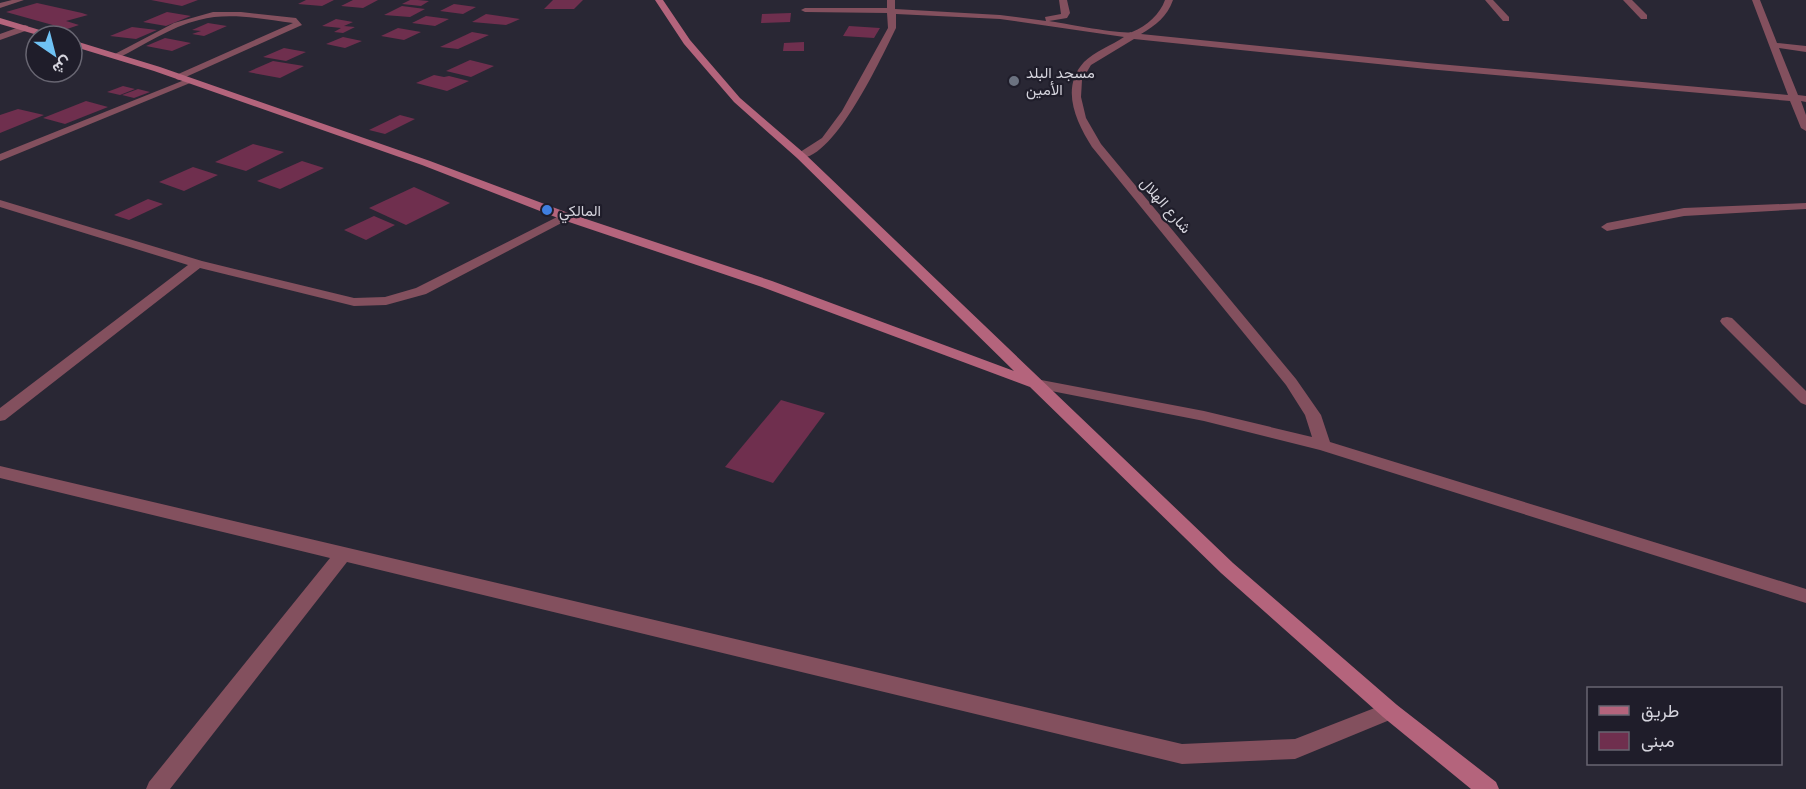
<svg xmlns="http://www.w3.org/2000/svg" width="1806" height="789" viewBox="0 0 1806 789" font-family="Quicksand,Vazirmatn,sans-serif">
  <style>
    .building { fill: #6f2f4e }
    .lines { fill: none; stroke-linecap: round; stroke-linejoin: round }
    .street { fill: #83505e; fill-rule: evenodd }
    .secondary { fill: #b4647c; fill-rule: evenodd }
    .worship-dot { fill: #6b7280; stroke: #1f1d2a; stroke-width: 2 }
    .shop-dot { fill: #3f7fe0; stroke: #1f1d2a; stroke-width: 2 }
    .labels { text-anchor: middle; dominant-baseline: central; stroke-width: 4.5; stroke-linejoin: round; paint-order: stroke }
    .far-poi-label { font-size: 15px; fill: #d5d4dd; stroke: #1f1d2a; text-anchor: start }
    .far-street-label { font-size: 15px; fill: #d5d4dd; stroke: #1f1d2a }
  </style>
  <rect width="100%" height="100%" fill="#292734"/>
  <g class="building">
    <path d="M151 0H198L182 6Z"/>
    <path d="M306 0H334L322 6 298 4Z"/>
    <path d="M353 0H378L363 8 341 6Z"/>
    <path d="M410 0H418L429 1 421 6 402 4Z"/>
    <path d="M553 0H583L574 9H544Z"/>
    <path d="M37 3 82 13 88 15 66 21 79 25 67 29 6 12Z"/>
    <path d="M454 4 476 7 463 14 440 11Z"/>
    <path d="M402 6 425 9 410 17 384 15Z"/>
    <path d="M167 12 191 16 166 26 143 22Z"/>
    <path d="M791 13 790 22 761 23 762 14Z"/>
    <path d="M486 14 520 19 506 25 472 22Z"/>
    <path d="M426 16 449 19 435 26 412 23Z"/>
    <path d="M336 19 353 22 344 26 355 27 343 33 334 32 341 28 322 26Z"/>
    <path d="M208 23 227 26 204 36 192 34 201 31 192 30Z"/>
    <path d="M849 26 880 28 874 38 843 36Z"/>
    <path d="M132 27 157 30 136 39 110 36Z"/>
    <path d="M398 28 421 32 404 40 381 36Z"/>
    <path d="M472 32 489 35 458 49 440 47Z"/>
    <path d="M343 37 362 41 345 48 326 44Z"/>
    <path d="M165 38 191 43 172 51 146 46Z"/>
    <path d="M804 42V51H783L784 43Z"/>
    <path d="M284 48 306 52 286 61 263 57Z"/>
    <path d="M470 60 494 66 471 77 446 71Z"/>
    <path d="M273 61 304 66 280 78 248 72Z"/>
    <path d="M434 75 444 77 449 76 469 81 447 91 416 83Z"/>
    <path d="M123 86 135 89 120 95 107 92Z"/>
    <path d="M138 89 150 92 134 98 122 95Z"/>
    <path d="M86 101 108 107 65 124 43 118Z"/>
    <path d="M18 109 44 115 0 133V115Z"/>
    <path d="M400 115 415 119 385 134 369 130Z"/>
    <path d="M253 144 284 152 246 171 215 162Z"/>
    <path d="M302 161 324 168 280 189 257 181Z"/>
    <path d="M193 167 218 175 184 191 159 182Z"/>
    <path d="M414 187 450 203 406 225 369 208Z"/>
    <path d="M148 199 163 204 129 220 114 215Z"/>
    <path d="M374 216 395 225 366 240 344 230Z"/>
    <path d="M781 400 825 413 773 483 725 467Z"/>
  </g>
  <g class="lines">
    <g class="street">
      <path d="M12 0H24L0 8V3Z"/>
      <path d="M887 0H895V9L1000 15 1046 21 1045 17 1061 14 1059 0H1067L1070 13 1067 18 1049 21C1063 23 1123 35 1132 32 1147 26 1160 14 1165 0H1173C1167 17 1156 25 1141 34L1427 63 1788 95 1752 0H1760L1777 43 1806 46V52L1779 48 1798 95 1806 96V102L1801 101 1806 115V131L1801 128 1790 101 1427 69 1134 39 1091 65 1082 80 1081 97 1086 118 1101 144 1296 379 1321 415 1330 442 1806 589V603L1320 450 1204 421 1031 387 1029 384 1031 381 1036 379 1204 411 1312 437 1305 415 1286 385 1092 147C1076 122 1060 88 1084 62 1094 52 1112 45 1124 37L1000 19 896 14V28C882 56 833 164 797 158V154L822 138 842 111 888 28 887 13 805 12 801 10 805 8H887Z"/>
      <path d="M1485 0H1493L1509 17V21H1503Z"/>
      <path d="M1623 0H1632L1647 15V19H1641Z"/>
      <path d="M213 12H241L296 18 302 25 179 80 176 79V75L293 23C262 19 229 12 199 20 170 27 145 45 118 58L111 56 174 23Z"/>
      <path d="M25 25 28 26V30L0 40V34Z"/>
      <path d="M187 79 195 81 0 161V154Z"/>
      <path d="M0 200 202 261 354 298 385 297 416 288 563 214 567 213 573 217 426 294 386 305 354 306 200 268 5 420 0 421V408L188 265 0 207Z"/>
      <path d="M1806 203V209L1684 216 1607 231 1601 227 1607 223 1684 208Z"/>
      <path d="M1727 317 1732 318 1806 391V405L1801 403 1722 324 1720 321 1722 318Z"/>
      <path d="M0 466 1182 744 1295 739 1390 702 1397 705 1400 711 1397 717 1295 759 1182 764 347 562 170 789H146L149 782 330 558 0 478Z"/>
    </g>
    <g class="secondary">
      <path d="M655 0H663L690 40 740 98 805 154 1233 563 1397 705 1496 782 1499 789H1471L1383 717 1221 573 1030 387 762 287 563 220 422 165 154 71 72 46V40L160 67 430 161 571 214 772 281 1014 371 797 158 734 102 684 44Z"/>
      <path d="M0 18 53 34 54 36H41L0 24Z"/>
    </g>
  </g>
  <circle class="worship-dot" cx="1014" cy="81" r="6"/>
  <circle class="shop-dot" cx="547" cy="210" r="6"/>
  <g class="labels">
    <g class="far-poi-label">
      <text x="1026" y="72">مسجد البلد<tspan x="1026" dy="17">الأمين</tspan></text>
      <text x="559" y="210">المالكي</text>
    </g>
    <g class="far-street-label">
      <text transform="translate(1166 205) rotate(49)">شارع الهلال</text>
    </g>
  </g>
  <rect x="1587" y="687" width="195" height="78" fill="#1f1d2a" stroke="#686672" stroke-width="1.5"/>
  <rect x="1599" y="706" width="30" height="9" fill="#b4647c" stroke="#686672" stroke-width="1.5"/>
  <text x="1641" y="717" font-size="18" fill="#d5d4dd">طريق</text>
  <rect x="1599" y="732" width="30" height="18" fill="#6f2f4e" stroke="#686672" stroke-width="1.5"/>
  <text x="1641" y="747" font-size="18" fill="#d5d4dd">مبنى</text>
  <g transform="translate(54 54) rotate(145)"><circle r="28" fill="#1f1d2a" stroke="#686672" stroke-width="1.5"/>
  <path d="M0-4.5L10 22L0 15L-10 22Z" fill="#6fc2f4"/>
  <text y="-9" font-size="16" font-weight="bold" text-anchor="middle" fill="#d5d4dd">ش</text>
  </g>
</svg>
